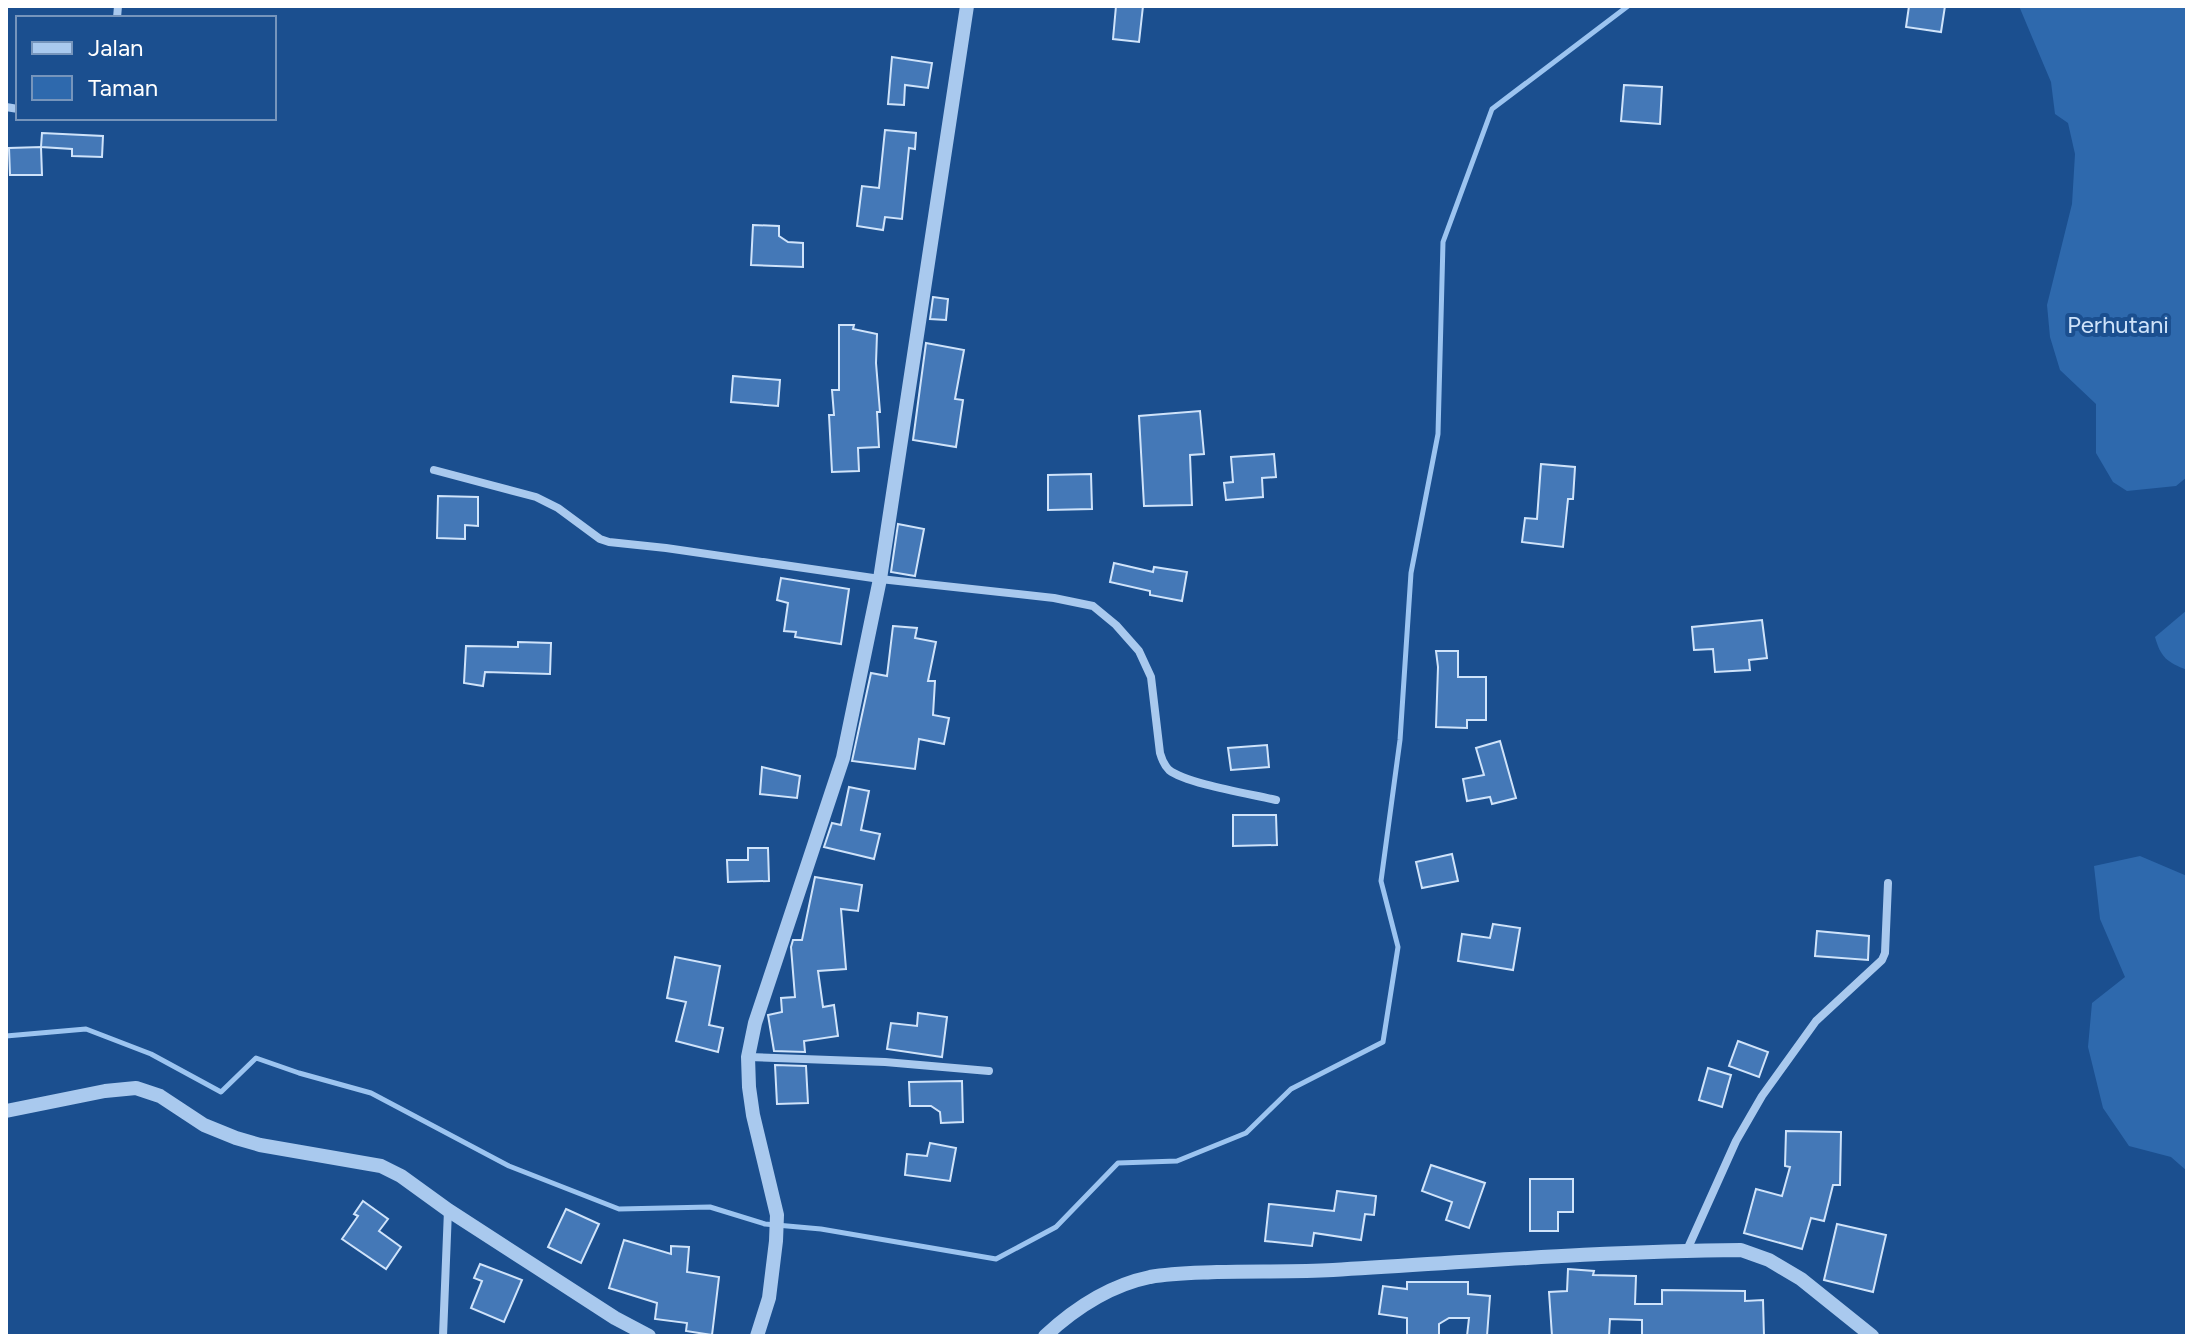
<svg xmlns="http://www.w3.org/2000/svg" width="2193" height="1342" viewBox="0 0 2193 1342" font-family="Figtree,sans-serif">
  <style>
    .green { fill: #2e69ad }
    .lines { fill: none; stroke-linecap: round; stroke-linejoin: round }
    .stream { stroke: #9cc4f0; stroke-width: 5 }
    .building { fill: #4478b7; stroke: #cfe3fa; stroke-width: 2 }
    .minor { stroke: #a9c9ee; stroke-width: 8 }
    .tertiary { stroke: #a9c9ee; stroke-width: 14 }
    .labels { text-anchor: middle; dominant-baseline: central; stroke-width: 8; stroke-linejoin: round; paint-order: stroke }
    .park-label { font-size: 24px; fill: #cfe3fa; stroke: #1b4f8f }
  </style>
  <rect width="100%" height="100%" fill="#1b4f8f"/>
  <g class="green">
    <path d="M2019 6H2187V477L2176 486 2127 491 2113 482 2096 453V404L2060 370 2050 337 2047 305 2072 204 2075 154 2068 123 2055 114 2051 82Z"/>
    <path d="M2187 610V670C2167 662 2161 658 2155 637Z"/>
    <path d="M2140 856 2187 876V1171L2171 1157 2129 1146 2103 1108 2088 1047 2092 1003 2125 977 2100 919 2094 866Z"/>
  </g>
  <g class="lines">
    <path class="stream" d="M6 1036 86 1029 151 1054 221 1092 256 1058 299 1073 371 1093 509 1166 619 1209 710 1207 765 1224 821 1229 996 1259 1056 1227 1118 1163 1177 1161 1246 1133 1291 1089 1383 1042 1398 947 1381 881 1400 740 1411 573 1438 434 1443 242 1492 109 1628 6"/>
  </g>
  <g class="building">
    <path d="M1116 6H1143L1139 42 1113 39Z"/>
    <path d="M1909 6H1945L1941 32 1906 27Z"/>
    <path d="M892 57 932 63 928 88 905 85 904 105 888 104Z"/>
    <path d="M1624 85 1662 87 1660 124 1621 121Z"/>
    <path d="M885 130 916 133 915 149 909 148 902 219 885 217 883 230 857 226 862 186 879 188Z"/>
    <path d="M42 133 103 136 102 157 72 156V149L41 147Z"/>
    <path d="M41 147 42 175H10L9 148Z"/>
    <path d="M753 225 779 226V236L788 242 803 243V267L751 265Z"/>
    <path d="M933 297 948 299 946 320 930 319Z"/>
    <path d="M839 325H854L853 329 877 334 876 363 880 412H877L879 447 858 448 859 471 832 472 829 415H834L832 390H839Z"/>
    <path d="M926 343 964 350 955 399 963 400 956 447 913 440Z"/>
    <path d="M733 376 780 380 778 406 731 402Z"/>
    <path d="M1200 411 1204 454 1190 455 1192 505 1144 506 1139 416Z"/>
    <path d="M1274 454 1276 477 1262 478 1263 497 1226 500 1224 483 1233 482 1231 457Z"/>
    <path d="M1541 464 1575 467 1573 499H1568L1563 547 1522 542 1525 518 1537 519Z"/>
    <path d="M1091 474 1092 509 1048 510V475Z"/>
    <path d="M438 496 478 497V526L465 525V539L437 538Z"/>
    <path d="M898 524 924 529 915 576 891 572Z"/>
    <path d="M1114 563 1153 572 1154 567 1187 572 1182 601 1150 595V591L1110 582Z"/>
    <path d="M781 578 849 589 841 644 795 637 796 632 784 631 788 603 777 600Z"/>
    <path d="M1762 620 1767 658 1749 660 1750 670 1715 672 1713 649 1694 650 1692 627Z"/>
    <path d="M893 626 917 628 915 638 936 642 928 681H935L933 715 949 718 944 744 919 739 915 769 852 761 871 673 887 676Z"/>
    <path d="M518 642 551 643 550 674 485 672 483 686 464 683 466 646 518 647Z"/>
    <path d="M1436 651H1458V677H1486V720H1467V728L1436 727 1438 667Z"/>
    <path d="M1500 741 1516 798 1492 804 1490 797 1467 801 1463 779 1484 775 1476 748Z"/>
    <path d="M1267 745 1269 767 1231 770 1228 748Z"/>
    <path d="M762 767 800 776 797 798 760 794Z"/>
    <path d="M849 787 869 791 861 830 880 834 874 859 824 847 832 823 841 825Z"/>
    <path d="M1233 815H1276L1277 845 1233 846Z"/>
    <path d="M748 848H768L769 881 728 882 727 860H748Z"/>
    <path d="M1452 854 1458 881 1422 888 1416 862Z"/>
    <path d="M815 877 862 885 858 911 841 909 846 969 818 971 823 1007 834 1005 838 1036 804 1041 805 1052 774 1051 768 1015 782 1012 781 998 795 997 791 947 793 940H802Z"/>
    <path d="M1493 924 1520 928 1513 970 1458 961 1462 934 1490 938Z"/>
    <path d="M1817 931 1869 936 1868 960 1815 956Z"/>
    <path d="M675 957 720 966 709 1025 723 1028 718 1052 676 1041 686 1002 667 998Z"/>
    <path d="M918 1013 947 1017 942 1057 887 1049 891 1023 917 1026Z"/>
    <path d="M1738 1041 1768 1052 1759 1077 1729 1066Z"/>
    <path d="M775 1065 806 1066 808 1103 777 1104Z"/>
    <path d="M1708 1068 1731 1075 1722 1107 1699 1100Z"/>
    <path d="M962 1081 963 1122 941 1123 940 1112 931 1106H910L909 1082Z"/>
    <path d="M1786 1131 1841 1132 1840 1185H1833L1824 1221 1811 1218 1802 1249 1744 1233 1756 1189 1782 1196 1790 1167 1785 1166Z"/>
    <path d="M930 1143 956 1148 950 1181 905 1175 907 1154 927 1156Z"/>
    <path d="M1431 1165 1485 1183 1469 1228 1446 1220 1452 1202 1422 1191Z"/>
    <path d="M1530 1179H1573V1212H1558V1231H1530Z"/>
    <path d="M1337 1191 1376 1196 1374 1215 1365 1214 1361 1240 1314 1233 1312 1246 1265 1241 1269 1204 1334 1211Z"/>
    <path d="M363 1201 388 1219 379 1231 401 1247 386 1269 342 1239 358 1216 354 1214Z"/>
    <path d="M566 1209 599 1224 581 1263 548 1247Z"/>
    <path d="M1837 1224 1886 1235 1873 1292 1824 1280Z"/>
    <path d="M624 1240 671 1254V1246L689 1247 687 1272 719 1277 712 1335 686 1331 687 1323 655 1319 657 1303 609 1288Z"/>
    <path d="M480 1264 522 1280 504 1322 471 1308 482 1281 474 1278Z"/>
    <path d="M1568 1269 1594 1271 1593 1275 1636 1276 1635 1304H1662V1290L1745 1291V1301L1763 1300 1764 1336H1642V1320L1610 1319 1609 1336H1552L1549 1292 1567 1291Z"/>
    <path d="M1407 1282H1468V1294L1490 1296 1487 1336H1467L1469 1318H1449L1439 1324V1336H1407V1318L1379 1314 1383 1286 1407 1289Z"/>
  </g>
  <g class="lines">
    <g class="minor">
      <path d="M117 18 118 6"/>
      <path d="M6 107 18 109"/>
      <path d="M434 470 536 497 558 508 600 539 609 542 666 548 880 579 1054 598 1093 606 1116 625 1139 651 1151 677 1160 753C1162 760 1164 765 1169 770 1187 784 1251 794 1276 800"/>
      <path d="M748 1057 885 1062 989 1071"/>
      <path d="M1687 1250 1736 1141 1762 1096 1816 1021 1882 960 1885 953 1888 883"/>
      <path d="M443 1336 448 1210"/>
    </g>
    <g class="tertiary">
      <path d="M6 1111 105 1091 136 1088 160 1096 204 1125 236 1138 260 1145 381 1166 401 1176 448 1210 615 1318 649 1336"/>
      <path d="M757 1336 769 1298 776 1241 777 1215 753 1115 749 1087 748 1057 755 1023 843 758 880 579 967 6"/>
      <path d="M1045 1336C1074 1309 1111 1285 1150 1277 1172 1273 1195 1273 1217 1272 1256 1271 1294 1272 1333 1270 1469 1262 1604 1251 1741 1250L1769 1260 1801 1279 1872 1336"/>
    </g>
  </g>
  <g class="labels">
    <g class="park-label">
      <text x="2118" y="324">Perhutani</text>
    </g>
  </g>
  <rect width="2193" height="1342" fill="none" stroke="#ffffff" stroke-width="16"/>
  <rect x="16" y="16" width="260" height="104" fill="#1b4f8f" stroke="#7695bc" stroke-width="2"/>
  <rect x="32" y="42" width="40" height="12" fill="#a9c9ee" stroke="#7695bc" stroke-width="2"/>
  <text x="88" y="56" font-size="24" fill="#ffffff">Jalan</text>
  <rect x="32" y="76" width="40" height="24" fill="#2e69ad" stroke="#7695bc" stroke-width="2"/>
  <text x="88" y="96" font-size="24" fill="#ffffff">Taman</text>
</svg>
